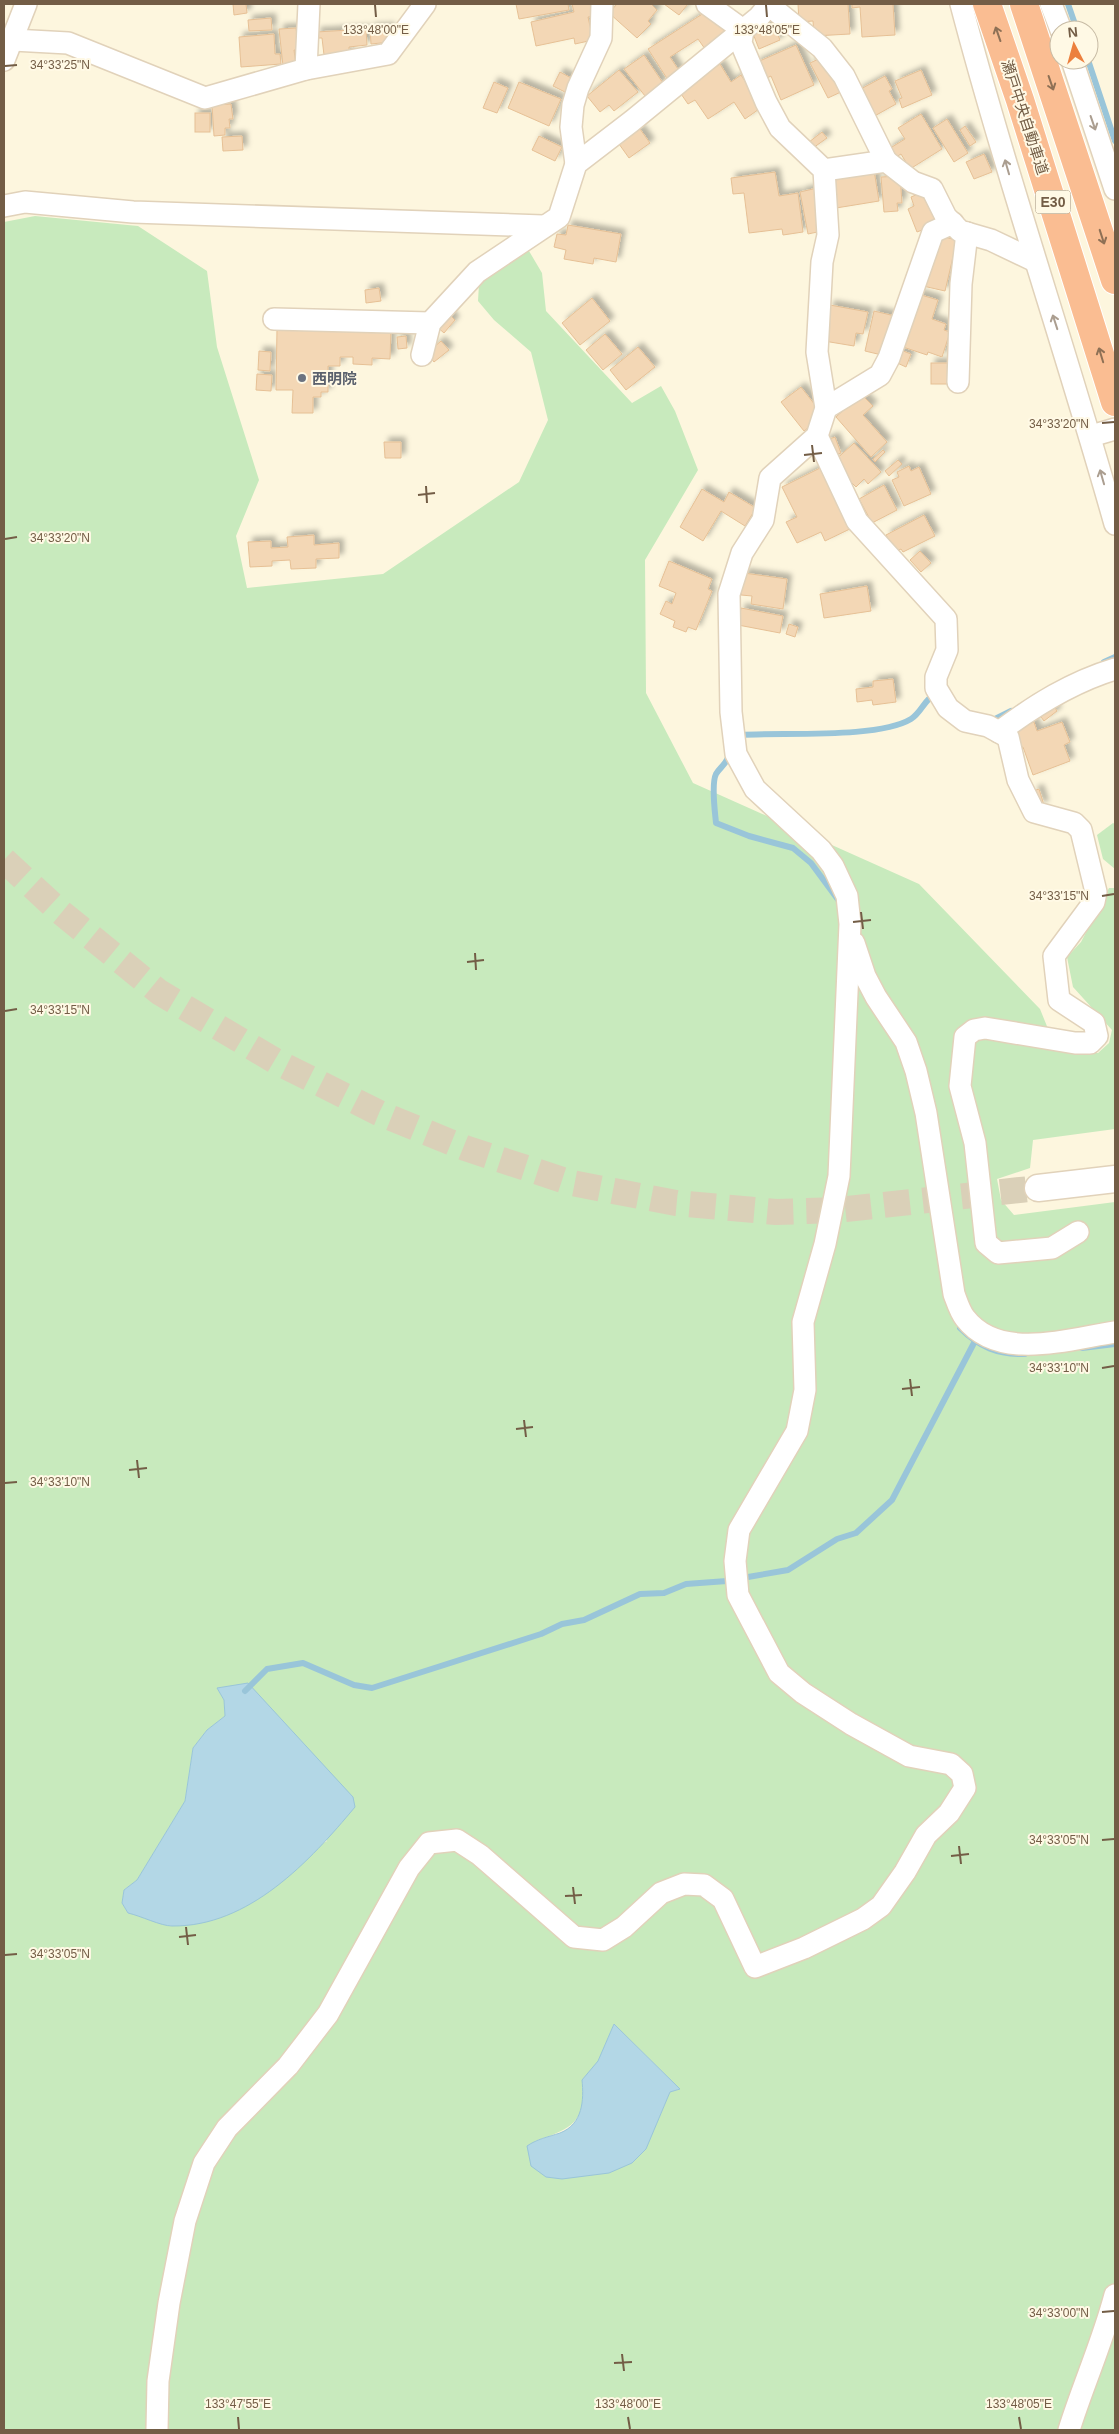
<svg xmlns="http://www.w3.org/2000/svg" width="1119" height="2434" viewBox="0 0 1119 2434" font-family="Arial,'Noto Sans JP',sans-serif">
  <style>
    .green { fill: #c8eabd; fill-rule: evenodd }
    .water { fill: #b3d7e6; stroke: #99c5d9 }
    .lines { fill: none; stroke-linecap: round; stroke-linejoin: round }
    .stream { stroke: #99c5d9; stroke-width: 6 }
    .building { fill: #f3d7b5; stroke: #e6c095; filter: url(#shadow) }
    .tertiary-tunnel { stroke: #dad0b8; stroke-width: 26; stroke-dasharray: 26 13; stroke-linecap: butt }
    .minor-casing { stroke: #e1d2ba; stroke-width: 24 }
    .tertiary-casing { stroke: #e1d2ba; stroke-width: 29 }
    .motorway-casing { stroke: #fff; stroke-width: 30 }
    .minor { stroke: #fff; stroke-width: 21 }
    .tertiary { stroke: #fff; stroke-width: 26 }
    .motorway { stroke: #fabd92; stroke-width: 28 }
    .oneway { stroke: #8e7055 }
    .oneway2 { stroke: #ab9e90 }
    .ticks { fill: none; stroke: #735d46; stroke-width: 2 }
    .worship-dot { fill: #6b7280; stroke: #fff9e5; stroke-width: 2 }
    .labels { text-anchor: middle; dominant-baseline: central; stroke-width: 4; stroke-linejoin: round; paint-order: stroke }
    .shield { fill: #fff9e5; stroke: #9d8c76; stroke-width: 1 }
    .shield-label { font-size: 14px; font-weight: bold; fill: #735d46 }
    .street-label { font-size: 15px; fill: #735d46; stroke: #fff9e5 }
    .worship-label { font-size: 15px; font-weight: bold; fill: #5b616d; stroke: #fff9e5; text-anchor: start }
    .ticks-label { font-size: 12px; text-anchor: middle; fill: #735d46; stroke: #fff9e5; stroke-width: 4; stroke-linejoin: round; paint-order: stroke }
  </style>
  <defs>
    <filter id="shadow"><feDropShadow dx="4.5" dy="-4.5" stdDeviation="2.5" flood-color="#0004"/></filter>
  </defs>
  <rect width="100%" height="100%" fill="#fdf6de"/>
  <g class="green">
    <path d="M35 216 138 226 207 271 217 347 259 480 236 536 247 588 383 574 519 482 548 420 531 352 494 320 478 301 479 284 496 270 529 251 542 273 546 311 632 403 661 386 675 411 698 470 645 560 646 693 693 783 919 884 1040 1009 1057 1051 1098 1053 1109 1043 1112 1030 1073 987 1067 957 1081 942 1109 888H1115V1129L1033 1140 1030 1168 997 1179 1001 1200 1014 1215 1115 1202V2430H4V222ZM217 1688 327 1841 171 1926 144 1916 128 1913 122 1903 124 1890 137 1880 185 1801 193 1748 207 1730 225 1716 224 1700ZM614 2024 680 2089 670 2092 656 2125 535 2141C572 2129 587 2122 582 2080L598 2062Z"/>
    <path d="M1113 823 1115 824V869L1103 859 1097 835Z"/>
  </g>
  <g class="water">
    <path d="M248 1683 353 1797 355 1807C310 1861 249 1927 172 1926 161 1926 141 1916 128 1913L122 1903 124 1890 137 1880 185 1801 193 1748 207 1730 225 1716 224 1700 217 1688Z"/>
    <path d="M614 2024 680 2089 670 2092 646 2149 632 2163 609 2173 562 2179 546 2177 531 2166 527 2146C537 2139 548 2137 560 2133 583 2124 584 2100 582 2080L598 2061Z"/>
  </g>
  <g class="lines">
    <g class="stream">
      <path d="M1068 4 1077 30"/>
      <path d="M1088 60 1115 141"/>
      <path d="M1104 662 1115 657"/>
      <path d="M988 720 995 719 1011 711"/>
      <path d="M740 735C782 732 878 739 911 719 921 713 925 699 935 694"/>
      <path d="M729 753C729 762 720 767 716 774 711 784 715 812 716 823L749 836 793 848 811 863 839 901"/>
      <path d="M960 1328C979 1347 998 1355 1025 1354"/>
      <path d="M1082 1348 1115 1344"/>
      <path d="M748 1577 788 1570 837 1539 856 1533 892 1500 975 1341"/>
      <path d="M245 1691 267 1669 303 1663 354 1685 372 1688 541 1634 562 1624 584 1620 640 1594 664 1593 686 1584 727 1581"/>
    </g>
  </g>
  <g class="building">
    <path d="M233 4H246L247 13 234 15Z"/>
    <path d="M516 4H568L569 10 519 19Z"/>
    <path d="M572 4H593L595 16 588 17 593 40 575 44 574 38 536 46 531 22 574 12Z"/>
    <path d="M617 4H651L657 10 648 21 651 24 637 38 609 13Z"/>
    <path d="M664 4H688L679 15Z"/>
    <path d="M798 4H848L850 34 814 36 813 21 799 22Z"/>
    <path d="M852 4H893L895 35 862 37 860 7 852 8Z"/>
    <path d="M710 9 727 35 705 49 698 39 670 57 680 72 668 80 648 49Z"/>
    <path d="M271 18 272 30 249 31 248 20Z"/>
    <path d="M773 23 780 40 759 49 752 31Z"/>
    <path d="M390 27 391 42 371 44 370 28Z"/>
    <path d="M296 28 299 50H294L296 65 283 66 279 29Z"/>
    <path d="M366 29 367 45 349 47V54L324 55 322 38H317L316 32Z"/>
    <path d="M274 34 275 54H280L281 64 241 67 239 37Z"/>
    <path d="M796 45 814 85 781 100 771 76 763 80 755 63Z"/>
    <path d="M644 55 663 83 645 96 624 69Z"/>
    <path d="M825 56 843 91 828 98 810 63Z"/>
    <path d="M720 64 731 82 741 75 762 107 745 119 734 102 708 119 695 100 688 104 679 91Z"/>
    <path d="M619 70 638 92 614 111 609 105 600 112 587 96Z"/>
    <path d="M921 70 932 95 902 108 899 99 902 98 895 81Z"/>
    <path d="M560 72 573 79 567 93 553 86Z"/>
    <path d="M885 76 892 89 889 91 896 104 871 118 857 91Z"/>
    <path d="M494 82 508 88 497 113 483 108Z"/>
    <path d="M519 82 561 99 549 126 508 108Z"/>
    <path d="M231 104 233 119H229L230 128H225V135L214 136 212 105Z"/>
    <rect x="195" y="113" width="15" height="19"/>
    <path d="M921 114 942 149 910 169 901 154 893 159 887 150 905 139 898 128Z"/>
    <path d="M947 119 968 153 954 162 933 128Z"/>
    <path d="M965 126 976 142 970 146 960 130Z"/>
    <path d="M640 129 650 143 629 158 619 144Z"/>
    <path d="M822 132 827 138 813 148 809 142Z"/>
    <path d="M242 136 243 150 223 151 222 137Z"/>
    <path d="M539 136 562 147 555 161 532 150Z"/>
    <path d="M984 154 992 172 974 179 966 162Z"/>
    <path d="M874 170 879 201 836 208 831 176Z"/>
    <path d="M775 172 779 196 798 193 803 232 783 235 782 229 749 233 744 193 733 194 731 178Z"/>
    <path d="M900 176 902 203H897L898 211 884 212 881 177Z"/>
    <path d="M817 188 822 231 808 234 800 192Z"/>
    <path d="M923 192 943 222 917 232 908 209 914 206 911 197Z"/>
    <path d="M568 225 621 234 616 262 594 258 593 264 564 259 566 250 554 247 557 234 566 235Z"/>
    <path d="M935 235 957 240 945 291 923 286Z"/>
    <path d="M379 288 381 301 366 303 365 290Z"/>
    <path d="M918 294 938 300 932 319 946 324 944 330 950 332 942 357 928 352 927 355 900 346Z"/>
    <path d="M592 298 610 321 580 345 562 323Z"/>
    <path d="M830 305 868 312 863 334 856 333 854 346 824 341Z"/>
    <path d="M874 311 895 316 886 356 865 351Z"/>
    <path d="M448 313 455 320 444 333 436 326Z"/>
    <path d="M277 328 391 329 390 359 372 358V365L353 364V357H340V366H328V392H321V397H313V413H292L293 390H276Z"/>
    <path d="M605 334 622 354 603 370 586 350Z"/>
    <path d="M406 336 407 348 398 349 397 337Z"/>
    <path d="M441 341 449 350 434 362 427 353Z"/>
    <path d="M638 347 655 367 626 390 610 370Z"/>
    <path d="M898 349 911 354 906 367 893 361Z"/>
    <path d="M259 351 271 352 270 371 258 370Z"/>
    <rect x="931" y="363" width="20" height="21"/>
    <path d="M257 374 272 375 271 391 256 390Z"/>
    <path d="M801 387 819 410 812 415 817 421 804 431 781 402Z"/>
    <path d="M861 394 873 406 863 415 887 442 871 457 836 417Z"/>
    <path d="M835 437 841 453 830 457 824 441Z"/>
    <path d="M384 442H401V458H385Z"/>
    <path d="M854 443 881 472 868 484 864 479 856 487 832 463Z"/>
    <path d="M883 450 885 452 875 462 873 459Z"/>
    <path d="M898 460 902 464 889 476 885 471Z"/>
    <path d="M824 466 854 527 825 541 821 532 797 543 786 522 797 517 782 487Z"/>
    <path d="M909 466 911 471 919 467 931 494 904 506 892 480 899 477 897 472Z"/>
    <path d="M884 485 897 510 872 523 859 499Z"/>
    <path d="M702 489 724 502 729 492 756 508 745 526 721 511 703 541 680 527Z"/>
    <path d="M924 515 935 536 903 552 901 549 895 552 886 535Z"/>
    <path d="M314 535V545L339 543V558L316 559V568L291 569 290 560 272 561V566L250 567 248 542 271 541V548L288 547 287 537Z"/>
    <path d="M920 551 931 563 921 572 910 560Z"/>
    <path d="M669 561 712 579 708 589 712 591 696 630 688 627 686 632 673 627 675 621 660 614 666 601 672 604 676 593 659 586Z"/>
    <path d="M744 573 787 579 783 609 751 604 752 596 741 595Z"/>
    <path d="M867 586 871 611 824 618 820 594Z"/>
    <path d="M741 608 783 616 780 633 738 625Z"/>
    <path d="M789 624 798 627 795 637 786 634Z"/>
    <path d="M893 679 896 702 873 705 872 700 857 702 856 689 873 687V681Z"/>
    <path d="M1052 703 1057 711 1044 721 1038 713Z"/>
    <path d="M1034 722 1037 731 1062 722 1070 742 1064 745 1070 761 1033 775 1023 747 1019 749 1012 730Z"/>
    <path d="M1039 789 1044 805 1039 806 1033 791Z"/>
  </g>
  <g class="lines">
    <path class="tertiary-tunnel" d="M4 860 58 910 159 992 277 1062 379 1113 465 1148 572 1183 676 1203 776 1212 838 1210 1038 1188"/>
    <g class="minor-casing">
      <g id="minor">
        <path d="M707 4 743 30"/>
        <path d="M961 4C1007 179 1066 350 1115 524"/>
        <path d="M1051 4 1061 30"/>
        <path d="M770 6 822 48 844 76 886 161"/>
        <path d="M13 40 68 43 205 98 306 69 388 54 425 4"/>
        <path d="M4 60 26 4"/>
        <path d="M1072 60 1115 189"/>
        <path d="M306 69 309 4"/>
        <path d="M576 164 571 127 573 105 578 88 601 38 602 4"/>
        <path d="M824 170 886 161 913 182 932 189 946 217 960 231 991 240 1035 261"/>
        <path d="M4 206 25 202 133 212 543 226"/>
        <path d="M274 319 430 323"/>
        <path d="M422 355 430 323 477 272 559 217 576 164 632 121 759 17 770 4"/>
        <path d="M958 382 961 284 967 233"/>
        <path d="M826 408 880 375 889 358 933 232 953 223"/>
        <path d="M817 436 857 521 946 619 947 650 936 677V688L948 708 965 721 988 726 1008 737 1018 780 1034 812 1074 823 1081 830 1096 892 1094 902 1054 956 1059 1000 1094 1023 1097 1036 1090 1043H1075L985 1028 974 1030 965 1037 960 1086 975 1143 986 1243 998 1253 1052 1248 1078 1232"/>
        <path d="M1091 436 1115 429"/>
        <path d="M999 732C1035 705 1072 682 1115 669"/>
        <path d="M854 943 865 976 876 997 906 1042 916 1071 926 1113 954 1294C957 1302 960 1312 965 1318 999 1362 1068 1339 1115 1332"/>
        <path d="M157 2430 158 2381 169 2303 185 2221 204 2163 227 2128 288 2066 328 2014 409 1868 429 1843 457 1840 480 1855 574 1937 603 1940 624 1927 661 1893 684 1884 704 1885 723 1899 755 1967 804 1948 863 1919 881 1906 905 1872 926 1835 949 1813 965 1788 962 1774 951 1764 909 1756 851 1724 803 1693 779 1673 738 1595 735 1561 739 1530 797 1431 805 1390 803 1322 825 1244 839 1176 850 924 847 896 833 866 821 850 755 789 736 754 731 712 729 594 742 553 763 520 770 478 817 436 826 408 817 352 822 262 828 235 824 170 780 128 766 102 741 43 743 30"/>
        <path d="M1069 2430C1083 2385 1103 2341 1115 2295"/>
      </g>
    </g>
    <g class="tertiary-casing">
      <path id="tertiary" d="M1038 1188 1115 1179"/>
    </g>
    <g class="motorway-casing">
      <g id="motorway">
        <path d="M987 4 1020 100 1115 402"/>
        <path d="M1024 4 1115 280"/>
      </g>
    </g>
    <use href="#minor" class="minor"/>
    <use href="#tertiary" class="tertiary"/>
    <use href="#motorway" class="motorway"/>
  </g>
  <defs><path id="oneway-shaft" d="M-6 0H5M1.5-3L5.5 0L1.5 3" fill="none" stroke-width="1.6" stroke-linecap="round" stroke-linejoin="round" transform="scale(1.25)"/></defs>
  <g class="oneway">
    <use href="#oneway-shaft" transform="translate(998 34) rotate(-109)"/>
    <use href="#oneway-shaft" transform="translate(1051 83) rotate(71)"/>
    <use href="#oneway-shaft" transform="translate(1102 237) rotate(72)"/>
    <use href="#oneway-shaft" transform="translate(1101 355) rotate(-107)"/>
  </g>
  <g class="oneway2">
    <use href="#oneway-shaft" transform="translate(1093 123) rotate(71)"/>
    <use href="#oneway-shaft" transform="translate(1007 167) rotate(-106)"/>
    <use href="#oneway-shaft" transform="translate(1055 322) rotate(-108)"/>
    <use href="#oneway-shaft" transform="translate(1102 477) rotate(-106)"/>
  </g>
  <path class="ticks" d="M375 5 376 17M766 5 767 17M5 66 17 65M1102 423 1114 422M812 445 814 462M804 455 822 453M426 486 427 503M418 495 435 493M5 539 17 537M1102 896 1114 894M861 912 863 929M853 922 871 920M475 953 476 970M467 962 484 960M5 1011 17 1009M1102 1368 1114 1366M910 1379 912 1396M902 1389 920 1387M524 1420 526 1437M516 1429 533 1427M137 1460 139 1478M129 1470 147 1468M5 1483 17 1482M1102 1840 1114 1839M959 1846 961 1864M951 1856 969 1854M573 1887 575 1904M565 1896 582 1895M186 1927 188 1945M179 1937 196 1935M5 1955 17 1954M1102 2312 1114 2311M622 2354 624 2371M614 2363 632 2362M238 2417 239 2429M628 2417 630 2429M1019 2417 1021 2429"/>
  <circle class="worship-dot" cx="302" cy="378" r="5"/>
  <g class="labels">
    <rect class="shield" x="1035.5" y="190.5" width="35" height="23" rx="4"/>
    <g class="shield-label">
      <text x="1053" y="202">E30</text>
    </g>
    <g class="street-label">
      <text transform="translate(1025 117) rotate(72)">瀬戸中央自動車道</text>
    </g>
    <g class="worship-label">
      <text x="312" y="378">西明院</text>
    </g>
  </g>
  <g class="ticks-label">
    <text x="376" y="34">133°48'00"E</text>
    <text x="767" y="34">133°48'05"E</text>
    <text x="60" y="69">34°33'25"N</text>
    <text x="1059" y="428">34°33'20"N</text>
    <text x="60" y="542">34°33'20"N</text>
    <text x="1059" y="900">34°33'15"N</text>
    <text x="60" y="1014">34°33'15"N</text>
    <text x="1059" y="1372">34°33'10"N</text>
    <text x="60" y="1486">34°33'10"N</text>
    <text x="1059" y="1844">34°33'05"N</text>
    <text x="60" y="1958">34°33'05"N</text>
    <text x="1059" y="2317">34°33'00"N</text>
    <text x="238" y="2408">133°47'55"E</text>
    <text x="628" y="2408">133°48'00"E</text>
    <text x="1019" y="2408">133°48'05"E</text>
  </g>
  <rect width="1119" height="2434" fill="none" stroke="#735d46" stroke-width="10"/>
  <g transform="translate(1074 45) rotate(354)"><circle r="24" fill="#fff9e5" stroke="#c7bba5"/>
  <path d="M0-4L9 19L0 12L-9 19Z" fill="#ec803e"/>
  <text y="-8" font-size="14" font-weight="bold" text-anchor="middle" fill="#735d46">N</text>
  </g>
</svg>
